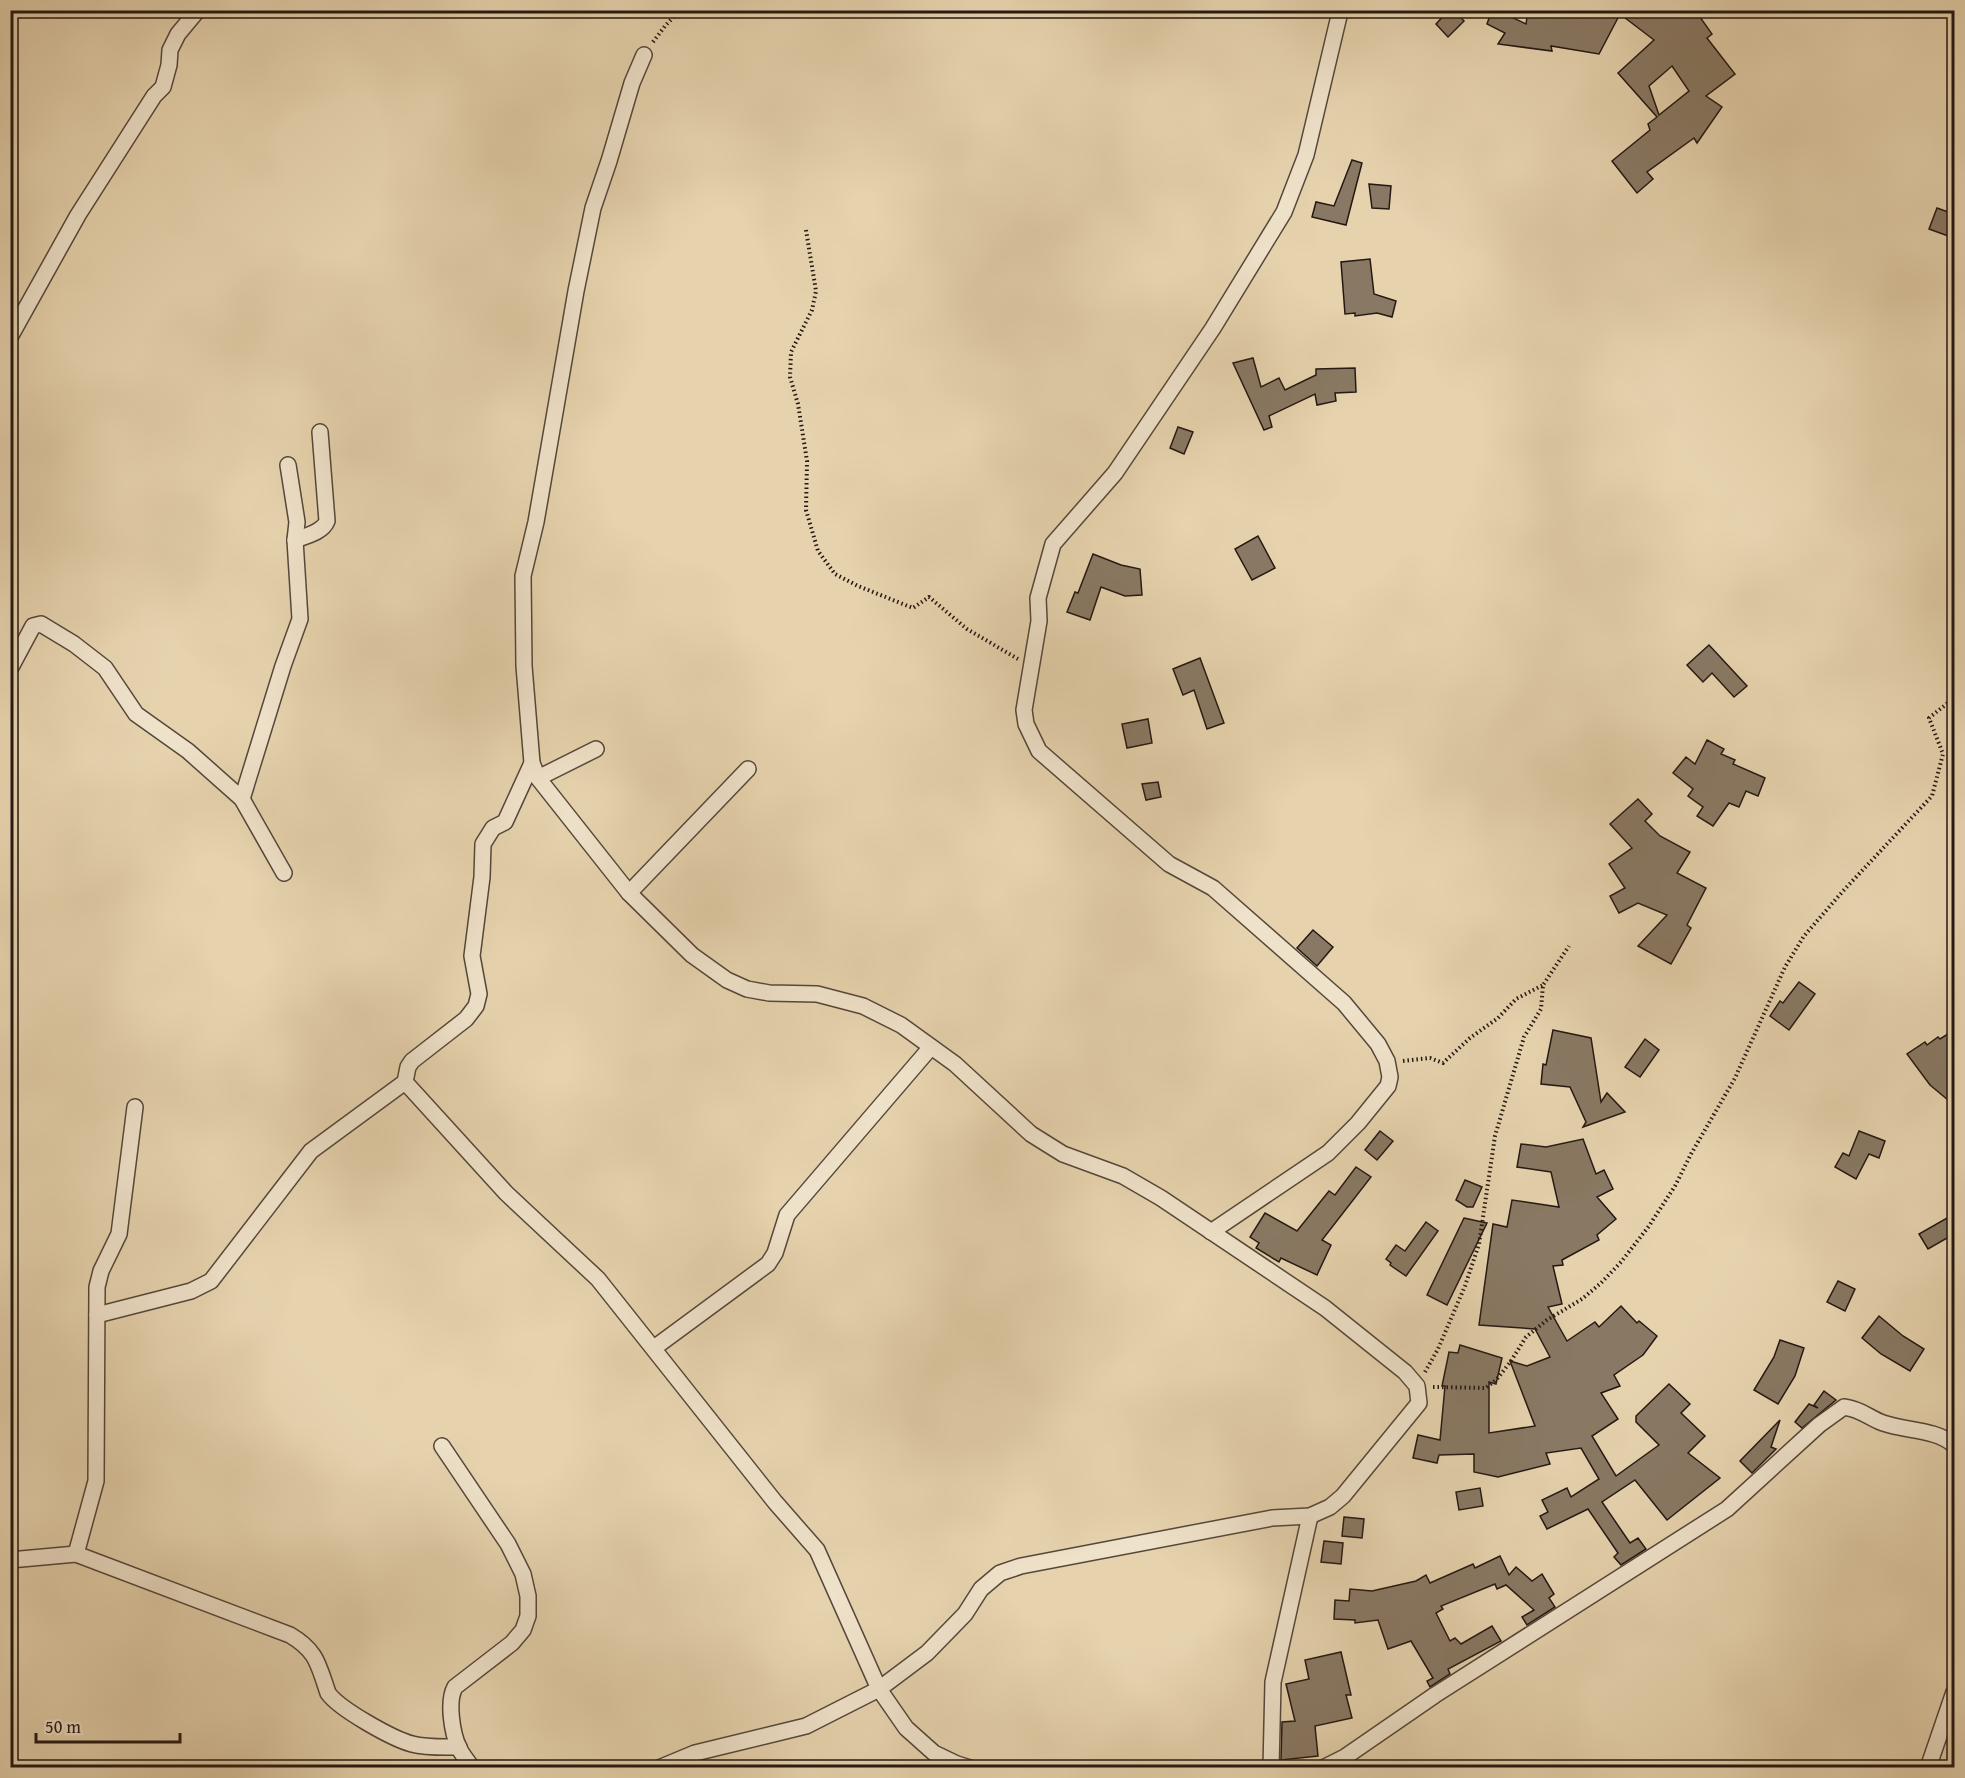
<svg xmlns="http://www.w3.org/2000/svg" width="1965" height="1778" viewBox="0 0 1965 1778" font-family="'Gentium Book Plus',serif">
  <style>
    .building { fill: #897964; stroke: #251813; stroke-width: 1.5; fill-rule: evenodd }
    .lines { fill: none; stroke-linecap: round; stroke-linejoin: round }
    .street-casing { stroke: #55473a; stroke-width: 18 }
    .path { stroke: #251813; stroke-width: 4; stroke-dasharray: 1.5 3; stroke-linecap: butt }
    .street { stroke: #efe2ca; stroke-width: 15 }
  </style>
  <rect width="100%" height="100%" fill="#e6d3ae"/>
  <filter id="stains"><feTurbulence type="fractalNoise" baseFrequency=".00333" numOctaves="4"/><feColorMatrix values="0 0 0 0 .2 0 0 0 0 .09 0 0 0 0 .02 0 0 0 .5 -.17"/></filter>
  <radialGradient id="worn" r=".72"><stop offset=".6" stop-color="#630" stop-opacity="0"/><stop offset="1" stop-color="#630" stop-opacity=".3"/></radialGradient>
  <g class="building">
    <path d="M1449 10H1454L1464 21 1448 37 1436 24Z"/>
    <path d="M1492 10H1497L1526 24 1528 10H1569L1620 14 1599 54 1551 46 1552 51 1498 44 1505 33 1487 24Z"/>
    <path d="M1624 10H1695L1712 34 1707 38 1735 74 1706 96 1722 107 1697 143 1694 138 1647 172 1653 179 1637 193 1612 161 1650 130 1648 124 1657 117 1618 73 1654 40 1620 14 1630 15ZM1672 66 1689 91 1659 115 1649 86Z"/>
    <path d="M1352 160 1362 163 1346 225 1312 217 1316 202 1334 206Z"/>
    <path d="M1369 184 1391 186 1389 209 1372 208Z"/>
    <path d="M1937 208 1954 214V227L1951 237 1929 229Z"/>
    <path d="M1370 259 1374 294 1396 301 1392 317 1377 313 1355 316V313L1345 314 1341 262Z"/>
    <path d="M1253 358 1261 387 1279 378 1285 390 1316 375V369L1355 368 1356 392 1335 393 1336 401 1317 405 1315 394 1269 416 1272 427 1264 430 1233 363Z"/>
    <path d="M1178 427 1193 432 1184 454 1170 448Z"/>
    <path d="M1258 536 1275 568 1252 580 1235 549Z"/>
    <path d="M1093 554 1121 565 1140 569 1142 595 1125 596 1101 587 1090 620 1067 612 1075 592 1078 593Z"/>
    <path d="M1709 645 1747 686 1734 697 1712 673 1703 682 1687 665Z"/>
    <path d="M1200 658 1224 723 1207 729 1194 690 1183 695 1173 669Z"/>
    <path d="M1148 719 1152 743 1127 748 1122 724Z"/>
    <path d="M1707 740 1724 749 1721 754 1735 760 1733 764 1765 778 1758 796 1746 791 1739 807 1729 803 1713 826 1697 816 1703 807 1688 796 1693 789 1673 773 1686 757 1695 764Z"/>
    <path d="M1158 782 1161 797 1146 800 1142 784Z"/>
    <path d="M1638 799 1652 814 1645 821 1660 836 1690 852 1677 873 1706 888 1687 925 1691 928 1671 964 1638 946 1667 915 1638 903 1619 913 1610 896 1625 888 1609 864 1632 848 1610 824Z"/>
    <path d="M1313 930 1333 947 1317 966 1297 948Z"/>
    <path d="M1799 982 1815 994 1789 1030 1770 1016 1780 1001 1783 1003Z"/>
    <path d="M1553 1030 1591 1038 1601 1102 1607 1093 1625 1112 1583 1127 1586 1122 1570 1087 1541 1084 1543 1064 1546 1065Z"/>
    <path d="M1954 1030V1105L1930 1085 1907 1054 1925 1042 1927 1045 1938 1037 1940 1039Z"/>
    <path d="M1645 1039 1659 1050 1640 1077 1625 1067Z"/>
    <path d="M1380 1131 1393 1141 1377 1160 1365 1150Z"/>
    <path d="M1859 1131 1885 1141 1879 1158 1869 1154 1856 1179 1835 1167 1843 1153 1849 1156Z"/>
    <path d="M1583 1139 1596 1174 1604 1170 1613 1189 1597 1197 1616 1219 1597 1235 1599 1240 1562 1260 1563 1265 1553 1266 1562 1304 1548 1307 1567 1341 1595 1322 1599 1327 1621 1306 1637 1323 1639 1321 1657 1336 1643 1355 1614 1375 1620 1386 1601 1393 1618 1419 1592 1436 1616 1476 1659 1445 1636 1422V1416L1669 1384 1690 1404 1681 1413 1705 1436 1688 1453 1720 1478 1667 1520 1635 1480 1602 1502 1630 1543 1638 1538 1646 1549 1621 1565 1614 1557 1618 1553 1588 1509 1547 1529 1540 1516 1548 1512 1542 1500 1567 1488 1571 1497 1599 1479 1581 1448 1546 1453 1550 1464 1498 1477 1474 1472V1454L1439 1455 1437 1463 1413 1458 1418 1435 1440 1440 1445 1386H1442L1449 1352 1458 1353 1460 1345 1502 1358 1496 1384 1489 1382V1433L1535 1426 1510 1361 1527 1366 1550 1357 1535 1329 1479 1325 1493 1224 1507 1227 1512 1200 1559 1207 1551 1172 1517 1167 1521 1144 1546 1147Z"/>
    <path d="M1356 1167 1371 1177 1322 1240 1331 1245 1317 1275 1281 1258 1279 1262 1256 1248 1259 1243 1250 1237 1265 1213 1297 1231 1329 1191 1335 1195Z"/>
    <path d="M1465 1180 1482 1187 1473 1207H1467L1456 1200Z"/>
    <path d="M1954 1214V1234L1928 1249 1919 1234Z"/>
    <path d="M1464 1218 1487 1223 1447 1305 1427 1295Z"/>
    <path d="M1426 1222 1438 1231 1406 1276 1390 1265 1391 1263 1386 1259 1396 1245 1405 1251Z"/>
    <path d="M1838 1281 1855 1289 1845 1311 1827 1302Z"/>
    <path d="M1879 1316 1903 1336 1924 1349 1910 1371 1881 1354 1862 1338Z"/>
    <path d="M1780 1340 1804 1348 1795 1376 1778 1404 1754 1390 1774 1357Z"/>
    <path d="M1824 1391 1836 1400 1802 1428 1795 1422 1809 1404 1818 1408 1814 1405Z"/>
    <path d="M1780 1420 1771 1447 1776 1449 1752 1473 1740 1461Z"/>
    <path d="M1480 1488 1483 1506 1459 1510 1456 1492Z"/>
    <path d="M1344 1517 1364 1519 1362 1538 1342 1536Z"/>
    <path d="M1324 1541 1343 1543 1341 1564 1321 1562Z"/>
    <path d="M1500 1556 1509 1575 1516 1567 1532 1581 1542 1574 1554 1594 1549 1598 1555 1607 1527 1625 1522 1617 1534 1610 1506 1585 1497 1589 1495 1584 1441 1606 1443 1609 1436 1613 1450 1641 1455 1638 1461 1644 1492 1626 1501 1641 1448 1669 1450 1674 1430 1687 1427 1681 1433 1678 1411 1641 1388 1649 1378 1620 1355 1623V1620L1334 1619 1335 1600 1349 1601 1350 1589 1372 1591 1416 1581 1426 1575 1430 1583 1473 1564 1475 1568Z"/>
    <path d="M1341 1652 1351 1695H1346L1352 1718 1315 1726 1318 1756 1281 1760 1282 1722 1295 1721 1286 1684 1309 1679 1305 1660Z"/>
  </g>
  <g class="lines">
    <g class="street-casing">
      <g id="street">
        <path d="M644 55 632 83 609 161 593 208 576 291 536 522 523 576 524 666 532 763 538 778 629 893 692 955 727 980 747 989 769 993 817 994 863 1006 901 1025 955 1064 1031 1134 1063 1154 1123 1176 1161 1198 1325 1308 1405 1372 1417 1386 1419 1403 1343 1496 1330 1507 1310 1516 1272 1518 1021 1566 1000 1573 981 1589 965 1614 927 1653 879 1689 806 1726 695 1753 659 1768"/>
        <path d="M10 337 78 215 154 96 163 87 169 65 170 50 178 34 198 10"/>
        <path d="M295 540C306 536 323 532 327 521L320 432"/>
        <path d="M10 669 33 626 41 624 74 644 105 668 136 714 188 751 242 799 284 873"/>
        <path d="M538 778 596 749"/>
        <path d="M242 799 283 666 300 619 295 540 297 522 288 465"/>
        <path d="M629 893 748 769"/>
        <path d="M405 1082 506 1193 598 1279 775 1502 817 1550 879 1689 906 1728 934 1753 957 1764 970 1768"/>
        <path d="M1211 1232 1328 1153 1358 1123 1388 1086 1390 1077 1387 1061 1378 1044 1344 1003 1213 888 1169 864 1039 751 1026 724 1024 710 1039 621 1038 598 1053 544 1115 473 1213 328 1284 212 1306 155 1339 16 1342 10"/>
        <path d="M97 1315 191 1291 211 1281 311 1151 405 1082 408 1067 412 1061 466 1019 476 1006 479 994 472 956 482 877 483 844 493 828 505 822 532 763"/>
        <path d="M654 1348 768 1264 775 1253 787 1215 931 1047"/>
        <path d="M442 1446 508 1544 523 1574 528 1596V1616L523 1630 512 1643 455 1687C447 1701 452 1733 459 1748 462 1755 468 1761 472 1768"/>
        <path d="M76 1554 96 1481 97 1287 101 1271 119 1234 135 1107"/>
        <path d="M10 1560 76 1554 290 1635C317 1651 318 1664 328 1693 339 1709 393 1739 412 1744 427 1748 442 1747 459 1747"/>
        <path d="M1271 1768 1273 1682 1310 1516"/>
        <path d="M1323 1768 1345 1757 1435 1695 1727 1509 1819 1425 1844 1407C1861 1409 1869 1418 1883 1423 1906 1431 1936 1429 1954 1445"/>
        <path d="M1928 1768 1954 1692"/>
      </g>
    </g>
    <g class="path">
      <path d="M653 42 665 26 680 10"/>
      <path d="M806 230 816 291 812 310 791 352 790 377 798 404 807 461 806 510 818 551 835 574 858 586 913 608 929 597 967 629 1018 659"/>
      <path d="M10 490V492"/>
      <path d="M1403 1061 1430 1058 1443 1063 1470 1038 1498 1018 1516 999 1543 985"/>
      <path d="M1425 1372 1438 1349 1465 1286 1479 1244 1495 1136 1524 1037 1541 1009 1543 985 1569 946"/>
      <path d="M1433 1387 1486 1388 1497 1379 1511 1361 1526 1337 1547 1320 1582 1299 1601 1283 1621 1262 1649 1226 1675 1186 1691 1154 1735 1078 1785 967 1804 936 1843 891 1932 796 1943 754 1929 718 1954 698"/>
    </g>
    <use href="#street" class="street"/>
  </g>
  <rect width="1965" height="1778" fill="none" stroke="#e6d3ae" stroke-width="36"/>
  <rect x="12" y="12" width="1941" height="1754" fill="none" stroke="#251813" stroke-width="3"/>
  <rect x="18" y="18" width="1929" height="1742" fill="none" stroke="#251813" stroke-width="1.5"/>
  <path d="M36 1733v9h144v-9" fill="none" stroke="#251813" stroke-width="3"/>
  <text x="45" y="1733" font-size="18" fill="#251813" stroke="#efe2ca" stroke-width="4.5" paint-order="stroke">50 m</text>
  <rect width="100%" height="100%" filter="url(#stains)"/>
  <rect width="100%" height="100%" fill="url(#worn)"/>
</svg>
